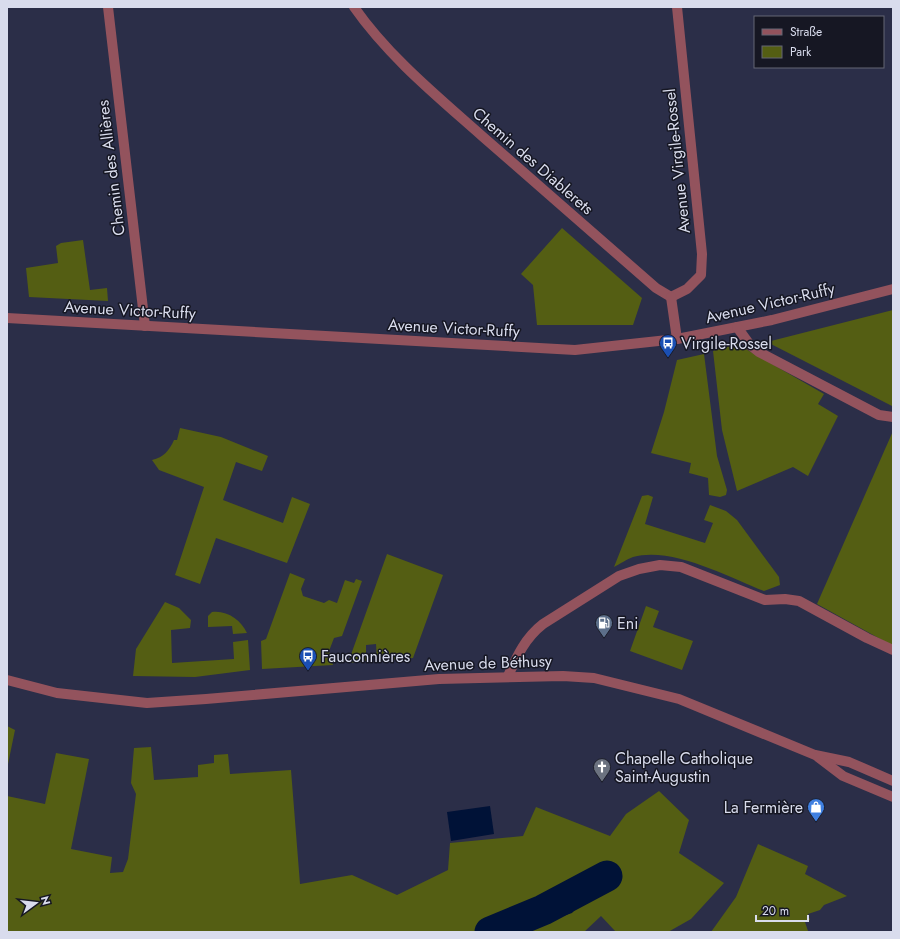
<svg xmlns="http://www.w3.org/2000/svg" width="900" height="939" viewBox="0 0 900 939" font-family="Jost,sans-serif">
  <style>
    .green { fill: #545e13 }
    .water { fill: #001237 }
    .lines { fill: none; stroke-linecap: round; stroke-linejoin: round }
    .river { stroke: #001237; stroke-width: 31 }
    .minor { stroke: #93535d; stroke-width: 10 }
    .labels { text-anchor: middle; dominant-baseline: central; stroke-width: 3; stroke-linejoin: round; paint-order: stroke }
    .street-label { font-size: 16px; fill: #d9dced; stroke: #161723 }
    .poi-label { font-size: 16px; fill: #d9dced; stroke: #161723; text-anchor: start }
  </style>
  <rect width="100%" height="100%" fill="#2b2e48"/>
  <g class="green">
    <path d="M562 228 642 298 633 325H537L533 285 521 274Z"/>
    <path d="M83 240 90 290 107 288 108 301 29 297 26 268 58 263 56 246 61 243Z"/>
    <path d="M893 310 892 406 767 342Z"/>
    <path d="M737 344 824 394 818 404 838 416 808 476 793 467 737 491 722 430 713 351Z"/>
    <path d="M704 354 717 456 727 490 726 495 720 497 709 495 708 478 689 473 691 463 651 453 664 412 677 360Z"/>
    <path d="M180 428 221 437 268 456 262 471 236 462 223 500 283 523 292 497 310 504 287 563 216 538 200 584 175 575 204 487 159 470 152 460C164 457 169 451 174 440H177Z"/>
    <path d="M893 431V646L817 604Z"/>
    <path d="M648 495 653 497 645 524 705 543 713 523 704 520 710 505 726 511 737 520 779 577 780 585 764 591C728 577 672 546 633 557 627 559 620 564 614 567L642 496Z"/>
    <path d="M387 554 443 575 413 658 377 661 376 644 366 645V661L348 663Z"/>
    <path d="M290 573 305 579 301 589 303 596 324 603 329 600 337 603 345 580 354 583 356 579 362 581 342 636 334 638 329 651 333 665 262 669 261 641 266 639Z"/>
    <path d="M165 602 179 608 191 620 190 628 171 630 172 663 234 659 233 642 248 640 250 670 195 677 133 676 136 649Z"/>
    <path d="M646 606 659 611 653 627 693 641 682 670 630 651Z"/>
    <path d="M212 612C227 610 241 620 247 633L233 634 232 626 208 627V616Z"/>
    <path d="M7 726 15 730 7 769Z"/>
    <path d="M151 747 154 780 198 777V765L214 763V755L228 754 230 774 291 770 300 884 352 875 397 895 448 870 450 843 523 836 536 807 610 836 626 814 659 791 689 820 679 853 724 883 691 919 668 932H616L601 916 584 932H7V796L45 804 56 753 89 759 71 849 112 857 110 873 123 872 128 859 136 794 131 783 134 748Z"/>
    <path d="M758 844 808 866 805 874 847 896 824 905 820 910 808 914 810 920 805 922 808 931 806 932H711L736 897Z"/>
  </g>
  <g class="water">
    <path d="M490 806 494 834 451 841 447 812Z"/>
    <path d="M579 880 586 888 582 901 572 913 557 918 549 917 543 910C550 889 559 886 579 880Z"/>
  </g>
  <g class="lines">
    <path class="river" d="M490 932 543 910 607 876"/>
    <g class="minor">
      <path d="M108 7 145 326"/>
      <path d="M354 7C389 57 437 96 482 136 540 187 598 237 656 288L671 297"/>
      <path d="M671 297 687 289 701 275 702 254 677 7"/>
      <path d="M671 297 677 339"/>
      <path d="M7 318 575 350 677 339 772 320 893 289"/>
      <path d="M737 327 750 345 759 352 879 415 893 417"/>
      <path d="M508 676C517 656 525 638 543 624L619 576 639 569 660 565 681 567 765 600 785 599 799 601 867 638 893 650"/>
      <path d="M7 680 57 693 147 703 206 699 439 679 563 676 594 678 679 699 815 755 849 762 893 781"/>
      <path d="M818 757 843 776 893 797"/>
    </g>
  </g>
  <defs>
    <g id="bus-pin" transform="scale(0.9)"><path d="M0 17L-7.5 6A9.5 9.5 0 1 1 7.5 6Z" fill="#1a4fb4" stroke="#161723"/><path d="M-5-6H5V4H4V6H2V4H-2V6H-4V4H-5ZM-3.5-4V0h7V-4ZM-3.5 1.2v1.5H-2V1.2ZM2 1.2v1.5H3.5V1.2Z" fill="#fff"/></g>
    <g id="fuel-pin" transform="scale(0.9)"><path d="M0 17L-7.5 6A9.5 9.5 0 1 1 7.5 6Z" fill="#5c6f8a" stroke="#161723"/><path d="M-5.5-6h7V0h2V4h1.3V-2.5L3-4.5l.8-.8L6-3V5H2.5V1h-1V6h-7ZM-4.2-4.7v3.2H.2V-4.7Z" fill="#fff"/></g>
    <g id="church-pin" transform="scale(0.9)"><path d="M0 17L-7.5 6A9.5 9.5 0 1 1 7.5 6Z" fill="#6b7280" stroke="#161723"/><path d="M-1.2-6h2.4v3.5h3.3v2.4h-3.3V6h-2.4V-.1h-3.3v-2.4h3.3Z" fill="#fff"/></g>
    <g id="shop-pin" transform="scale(0.9)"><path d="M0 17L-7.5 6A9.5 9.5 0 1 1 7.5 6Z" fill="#3f7fe0" stroke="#161723"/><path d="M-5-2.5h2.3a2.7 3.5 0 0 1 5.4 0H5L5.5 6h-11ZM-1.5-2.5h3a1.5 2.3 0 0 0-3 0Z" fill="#fff"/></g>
  </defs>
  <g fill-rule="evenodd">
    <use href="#bus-pin" x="668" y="343"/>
    <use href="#fuel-pin" x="604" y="623"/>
    <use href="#bus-pin" x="308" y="656"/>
    <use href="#church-pin" x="602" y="767"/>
    <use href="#shop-pin" x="816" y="807"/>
  </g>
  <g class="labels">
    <g class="street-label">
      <text transform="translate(533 161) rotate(41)">Chemin des Diablerets</text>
      <text transform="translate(677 161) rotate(-96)">Avenue Virgile-Rossel</text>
      <text transform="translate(111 168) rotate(-97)">Chemin des Allières</text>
      <text transform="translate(770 303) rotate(-13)">Avenue Victor-Ruffy</text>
      <text transform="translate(130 310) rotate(3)">Avenue Victor-Ruffy</text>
      <text transform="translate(454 328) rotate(3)">Avenue Victor-Ruffy</text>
      <text transform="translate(488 663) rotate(-2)">Avenue de Béthusy</text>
    </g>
    <g class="poi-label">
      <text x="681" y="343">Virgile-Rossel</text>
      <text x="617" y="623">Eni</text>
      <text x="321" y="656">Fauconnières</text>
      <text x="615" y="758">Chapelle Catholique<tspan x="615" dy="18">Saint-Augustin</tspan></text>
      <text x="803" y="807" text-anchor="end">La Fermière</text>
    </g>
  </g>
  <rect width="900" height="939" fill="none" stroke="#d9dced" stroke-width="16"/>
  <rect x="754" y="16" width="130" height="52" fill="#161723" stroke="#646674"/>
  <rect x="762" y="29" width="20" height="6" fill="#93535d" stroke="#646674"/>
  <text x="790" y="36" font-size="12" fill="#d9dced">Straße</text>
  <rect x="762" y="46" width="20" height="12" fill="#545e13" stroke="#646674"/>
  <text x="790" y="56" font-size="12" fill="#d9dced">Park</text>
  <g transform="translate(36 903) rotate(75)" stroke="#161723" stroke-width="3" paint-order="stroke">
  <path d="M0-3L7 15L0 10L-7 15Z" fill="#d9dced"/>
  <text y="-6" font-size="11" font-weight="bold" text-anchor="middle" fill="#d9dced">N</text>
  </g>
  <path d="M756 915v6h52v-6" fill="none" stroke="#d9dced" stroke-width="2"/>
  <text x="762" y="915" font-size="12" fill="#d9dced" stroke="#161723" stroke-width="3" paint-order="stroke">20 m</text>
</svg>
